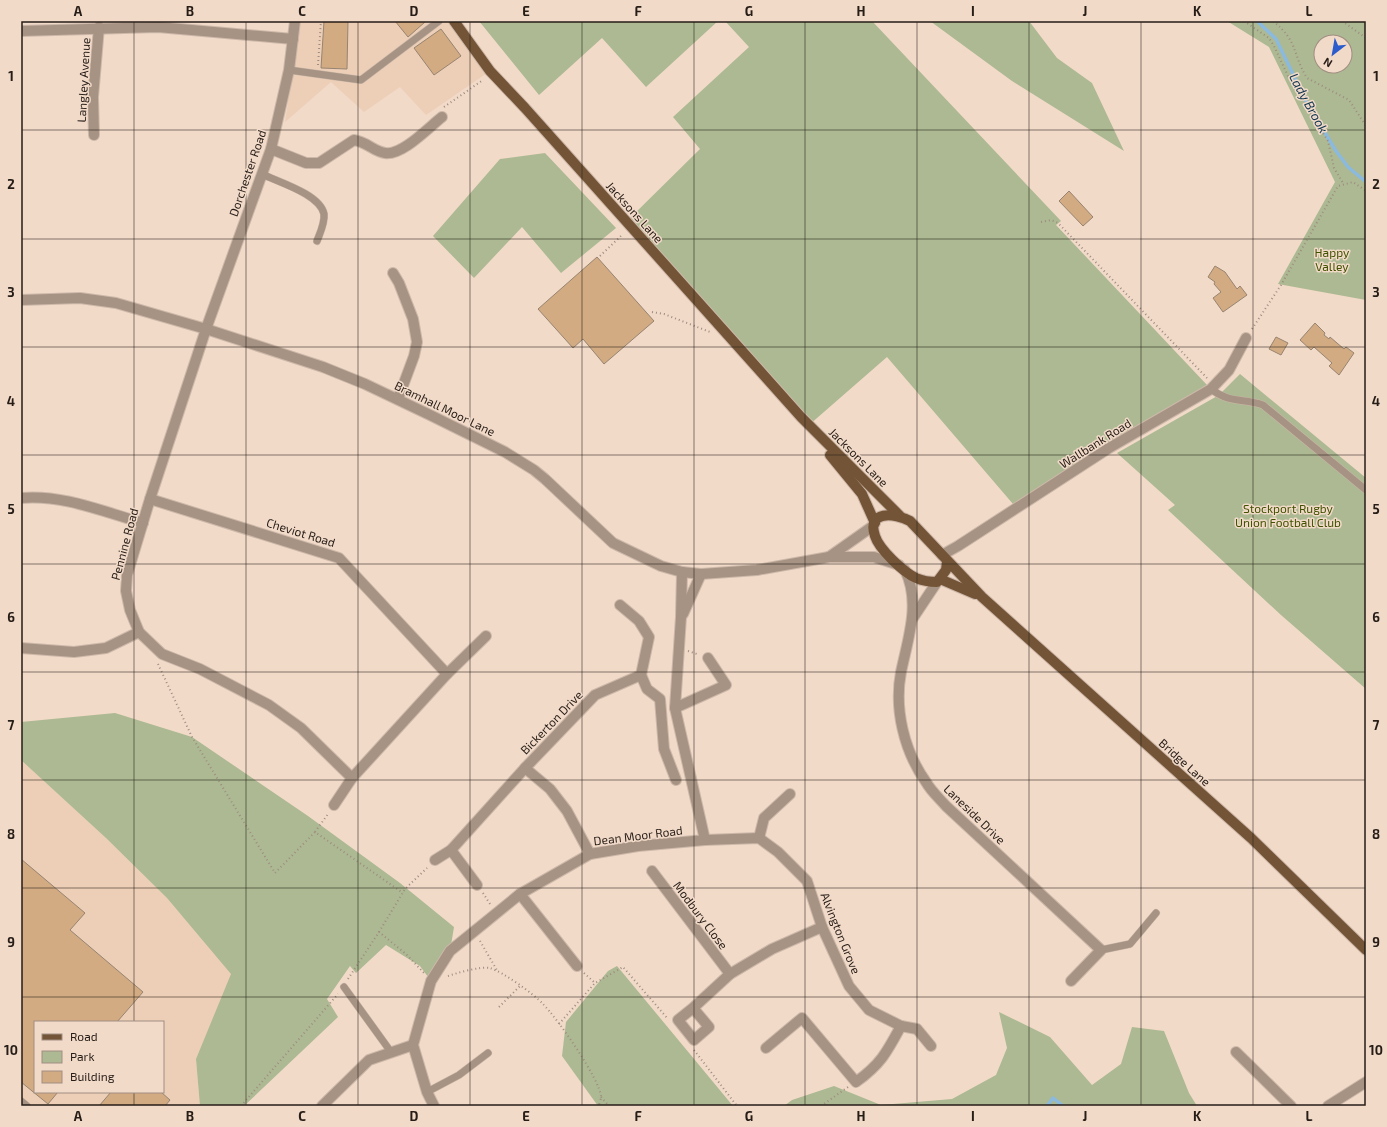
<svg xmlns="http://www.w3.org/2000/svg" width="1387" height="1127" viewBox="0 0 1387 1127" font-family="'Exo 2',sans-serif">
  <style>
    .built { fill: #edcfb8; fill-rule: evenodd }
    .green { fill: #acb992; fill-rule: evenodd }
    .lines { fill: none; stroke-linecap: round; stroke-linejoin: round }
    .stream { stroke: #8bbade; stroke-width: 3.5 }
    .building { fill: #d2ab82; stroke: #978471 }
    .service-casing { stroke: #cdb8a9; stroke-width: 8 }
    .minor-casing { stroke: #cdb8a9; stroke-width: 12 }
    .tertiary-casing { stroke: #cdb8a9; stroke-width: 12 }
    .primary-casing { stroke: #cdb8a9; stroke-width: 12 }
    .path { stroke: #9e8c80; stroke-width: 2; stroke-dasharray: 1 3; stroke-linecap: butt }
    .service { stroke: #a69383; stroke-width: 7 }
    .minor { stroke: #a69383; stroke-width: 10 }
    .tertiary { stroke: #a69383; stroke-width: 10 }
    .primary { stroke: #745437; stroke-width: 10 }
    .grid { fill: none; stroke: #261d17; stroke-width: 1; stroke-opacity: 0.55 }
    .labels { text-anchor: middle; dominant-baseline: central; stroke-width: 3; stroke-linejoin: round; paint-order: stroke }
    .street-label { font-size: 12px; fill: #261d17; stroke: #f2dac9 }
    .park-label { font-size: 12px; fill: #405200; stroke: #f2dac9 }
    .water-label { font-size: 13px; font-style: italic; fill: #10364f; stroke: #f2dac9 }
    .neatline { fill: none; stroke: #261d17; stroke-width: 1.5 }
    .grid-label { font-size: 13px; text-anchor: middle; font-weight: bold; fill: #261d17 }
  </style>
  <rect width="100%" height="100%" fill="#f2dac9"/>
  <g class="built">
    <path d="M300 21H454L490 71 426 115 400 87 364 112 331 82 285 122Z"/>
    <path d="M21 760 106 838 167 898 232 974 196 1059 200 1106H21ZM35 1022H163V1092H35Z"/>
  </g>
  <g class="green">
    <path d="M479 21H718L646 87 602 38 539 95Z"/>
    <path d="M725 21H872L1061 221 1056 225 1207 385 1013 504 887 357 809 425 626 222 700 149 673 117 749 47Z"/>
    <path d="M930 21H1029L1057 58 1092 83 1124 151 1012 81Z"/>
    <path d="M1227 21H1366V300L1278 284 1335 182 1269 47ZM1321 42H1345V66H1321Z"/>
    <path d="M545 153 616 228 561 273 522 227 474 278 433 236 500 159Z"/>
    <path d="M1240 374 1366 478V689L1281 615 1168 510 1175 505 1117 453 1219 395Z"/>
    <path d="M115 713 192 737 308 816 400 883 454 927 450 951 431 981 420 966 386 945 356 973 350 966 327 999 338 1017 244 1106H200L196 1059 231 974 167 898 106 838 21 760V722Z"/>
    <path d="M617 966 733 1106H598L562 1056 566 1022 608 971Z"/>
    <path d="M999 1012 1050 1037 1092 1085 1121 1064 1132 1027 1164 1031 1189 1093 1197 1106H784L792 1100 834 1086 881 1105 952 1099 996 1075 1007 1048Z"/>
  </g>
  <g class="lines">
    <g class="stream">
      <path d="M1257 21 1276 39 1307 103 1336 151 1348 167 1366 182"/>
      <path d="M1047 1106 1053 1098 1063 1106"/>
    </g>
  </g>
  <g class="building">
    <path d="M324 21H348L347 69 321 68Z"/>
    <path d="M395 21H425V22L408 37Z"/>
    <path d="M441 29 461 56 434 75 414 48Z"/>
    <path d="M1069 191 1093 217 1083 226 1059 201Z"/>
    <path d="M597 257 654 321 604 364 583 339 573 348 538 309Z"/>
    <path d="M1215 266 1225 272 1237 289 1240 286 1247 295 1223 312 1213 298 1221 292 1214 284 1215 282 1208 277Z"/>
    <path d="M1315 323 1325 333 1324 335 1329 339 1330 337 1344 349 1346 347 1354 353 1339 375 1329 366 1332 363 1314 347 1311 350 1300 340Z"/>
    <path d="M1276 337 1288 343 1281 355 1269 349Z"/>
    <path d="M21 859 85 913 70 930 143 992 117 1022H35V1092H58L48 1104 21 1082Z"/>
    <path d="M111 1092H161L170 1100 165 1106H99Z"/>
  </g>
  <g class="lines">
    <g class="service-casing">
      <g id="service">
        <path d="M289 70 361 80 439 21"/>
        <path d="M262 174C278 182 320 194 324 214 325 223 320 233 317 241"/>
        <path d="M1211 389C1230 404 1243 398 1263 405L1366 490"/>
        <path d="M1101 950 1130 944 1156 913"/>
        <path d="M344 987 391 1052"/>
        <path d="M427 1092 459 1075 488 1053"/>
        <path d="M21 1101 27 1106"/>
      </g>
    </g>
    <g class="minor-casing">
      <g id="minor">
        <path d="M295 21 289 70 271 149 206 329 150 499 127 575 126 591 130 610 139 632 162 654 200 669 269 705 301 728 352 778"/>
        <path d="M21 31 158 27 293 39"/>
        <path d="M94 135 93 97 99 27"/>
        <path d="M271 149 306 163H319L354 140C367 142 373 151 385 153 402 156 429 127 442 117"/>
        <path d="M393 273 399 283 413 319 417 342 414 356 398 399"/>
        <path d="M21 498C62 494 104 512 143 523"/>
        <path d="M150 499 339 558 447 674 352 778 334 805"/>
        <path d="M942 555 958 546 1109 448 1211 389 1229 370 1246 338"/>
        <path d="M905 570C921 603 908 638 901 672 894 709 904 751 926 782 931 791 939 798 946 806L1101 950 1071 981"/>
        <path d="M683 614 701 574"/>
        <path d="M913 618 937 582"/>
        <path d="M21 648 74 652 106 648 139 632"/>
        <path d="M447 674 486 636"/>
        <path d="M641 675 647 689 660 699 664 749 676 780"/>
        <path d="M675 708 726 685 708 658"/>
        <path d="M759 838 764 818 790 794"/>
        <path d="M705 840 759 838 778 852 807 881 822 927 849 986 869 1010 901 1026 917 1029 931 1046"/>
        <path d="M590 854 567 811 550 789 525 768 595 695 641 675 649 637 639 621 620 605"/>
        <path d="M435 860 451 850"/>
        <path d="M652 871 730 974"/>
        <path d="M477 885 451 850 525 768"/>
        <path d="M520 894 577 966"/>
        <path d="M693 1008 678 1020 694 1040 709 1027 693 1008 730 974 772 949 822 927"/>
        <path d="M766 1048 802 1018 856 1082C881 1064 887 1052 901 1026"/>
        <path d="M1236 1052 1291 1106"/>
        <path d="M322 1106 369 1060 413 1045"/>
        <path d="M434 1106 427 1092 413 1045 431 981 450 951 520 894 590 854 638 846 705 840 675 708 681 617 682 572"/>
        <path d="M1328 1106 1366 1082"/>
      </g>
    </g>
    <g class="tertiary-casing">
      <g id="tertiary">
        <path d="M21 300 80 298 116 303 206 329 323 367 365 384 430 415 505 452 534 470 545 479 613 543 661 566 682 572 701 574 757 570 829 557H874L899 565"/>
        <path d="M829 557 873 526"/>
      </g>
    </g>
    <g class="primary-casing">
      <g id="primary">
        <path d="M454 21 490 71 525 108 801 417 900 516"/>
        <path d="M830 455 862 494 875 523"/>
        <path d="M947 562 946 570 937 582C929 582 923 581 916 578 903 572 879 549 875 536 866 510 895 513 910 521L982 597 1251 838 1366 950"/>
        <path d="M940 579 975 594"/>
      </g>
    </g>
    <g class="path">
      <path d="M1244 21 1269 38 1274 46 1288 76 1328 141 1334 168 1343 183"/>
      <path d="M1273 21C1299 42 1292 54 1307 78L1349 100 1366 126"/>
      <path d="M1342 21 1366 38"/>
      <path d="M318 65 321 21"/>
      <path d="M444 107 483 80"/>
      <path d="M1041 222 1051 220 1058 223 1207 378"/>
      <path d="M600 256 623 234"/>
      <path d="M652 312 664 314 710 332"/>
      <path d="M1252 329 1281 285 1338 186 1353 182 1366 191"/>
      <path d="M688 651 697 654"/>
      <path d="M158 664 192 737 275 873 315 832 403 893"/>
      <path d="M315 832 328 814"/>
      <path d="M483 893 490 904"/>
      <path d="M379 932 405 889 427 868"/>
      <path d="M480 941 498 972"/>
      <path d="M584 973 595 983"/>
      <path d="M448 976C457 973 481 966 490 968 503 972 534 994 543 1004 557 1018 600 1079 601 1097 601 1100 599 1104 599 1106"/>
      <path d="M348 979 379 932 406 954 424 973"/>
      <path d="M499 1007 520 986"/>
      <path d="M559 1024 595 983 623 967 668 1019"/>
      <path d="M694 1050 737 1106"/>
      <path d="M601 1097 609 1106"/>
      <path d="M241 1106 338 994"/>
      <path d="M821 1106 848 1087"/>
    </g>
    <use href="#service" class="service"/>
    <use href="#minor" class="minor"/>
    <use href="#tertiary" class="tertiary"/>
    <use href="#primary" class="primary"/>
  </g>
  <path class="grid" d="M134 21V1022M246 21V1106M358 21V1106M470 21V1106M582 21V1106M694 21V1106M805 21V1106M917 21V1106M1029 21V1106M1141 21V1106M1253 21V1106M21 130H1366M21 239H1366M21 347H1366M21 455H1366M21 564H1366M21 672H1366M21 780H1366M21 888H1366M21 997H1366M134 1092V1106"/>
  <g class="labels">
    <g class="street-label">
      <text transform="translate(83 80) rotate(-87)">Langley Avenue</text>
      <text transform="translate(247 173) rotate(-71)">Dorchester Road</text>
      <text transform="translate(635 212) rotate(48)">Jacksons Lane</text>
      <text transform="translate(445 408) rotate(26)">Bramhall Moor Lane</text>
      <text transform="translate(1095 443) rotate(-32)">Wallbank Road</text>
      <text transform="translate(859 457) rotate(45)">Jacksons Lane</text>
      <text transform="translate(301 532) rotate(17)">Cheviot Road</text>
      <text transform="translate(124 544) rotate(-75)">Pennine Road</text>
      <text transform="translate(551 722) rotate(-46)">Bickerton Drive</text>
      <text transform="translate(1185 762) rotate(42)">Bridge Lane</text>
      <text transform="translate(975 814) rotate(44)">Laneside Drive</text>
      <text transform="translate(638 835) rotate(-7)">Dean Moor Road</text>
      <text transform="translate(701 915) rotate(53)">Modbury Close</text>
      <text transform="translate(841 933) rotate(68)">Alvington Grove</text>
    </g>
    <g class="park-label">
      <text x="1332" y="252">Happy<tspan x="1332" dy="14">Valley</tspan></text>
      <text x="1288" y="508">Stockport Rugby<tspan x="1288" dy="14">Union Football Club</tspan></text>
    </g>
    <g class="water-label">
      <text transform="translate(1309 103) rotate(61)">Lady Brook</text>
    </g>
  </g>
  <rect width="1387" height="1127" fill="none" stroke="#f2dac9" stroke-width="44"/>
  <rect x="34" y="1021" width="130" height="72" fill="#f2dac9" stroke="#a08e82"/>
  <rect x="42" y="1034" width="20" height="6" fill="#745437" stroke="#a08e82"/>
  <text x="70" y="1041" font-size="12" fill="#261d17">Road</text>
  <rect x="42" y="1051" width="20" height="12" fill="#acb992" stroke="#a08e82"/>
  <text x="70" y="1061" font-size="12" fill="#261d17">Park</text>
  <rect x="42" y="1071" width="20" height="12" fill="#d2ab82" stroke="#a08e82"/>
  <text x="70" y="1081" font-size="12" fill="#261d17">Building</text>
  <g transform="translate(1333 54) rotate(211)"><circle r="19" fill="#f2dac9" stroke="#a08e82"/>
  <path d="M0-3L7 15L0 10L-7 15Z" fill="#2c5ccb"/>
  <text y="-6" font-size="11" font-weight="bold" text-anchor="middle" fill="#261d17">N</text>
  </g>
  <rect x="22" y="22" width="1343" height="1083" class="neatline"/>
  <g class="grid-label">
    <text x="78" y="16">A</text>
    <text x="190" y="16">B</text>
    <text x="302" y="16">C</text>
    <text x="414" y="16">D</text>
    <text x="526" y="16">E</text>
    <text x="638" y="16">F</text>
    <text x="749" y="16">G</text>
    <text x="861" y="16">H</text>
    <text x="973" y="16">I</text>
    <text x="1085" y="16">J</text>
    <text x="1197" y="16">K</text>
    <text x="1309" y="16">L</text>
    <text x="11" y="81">1</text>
    <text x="1376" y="81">1</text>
    <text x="11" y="189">2</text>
    <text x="1376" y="189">2</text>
    <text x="11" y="297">3</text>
    <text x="1376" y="297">3</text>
    <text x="11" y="406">4</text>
    <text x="1376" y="406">4</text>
    <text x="11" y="514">5</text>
    <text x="1376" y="514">5</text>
    <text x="11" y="622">6</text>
    <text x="1376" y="622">6</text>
    <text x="11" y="730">7</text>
    <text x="1376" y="730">7</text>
    <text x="11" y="839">8</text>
    <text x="1376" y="839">8</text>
    <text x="11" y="947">9</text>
    <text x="1376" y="947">9</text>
    <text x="11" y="1055">10</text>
    <text x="1376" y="1055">10</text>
    <text x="78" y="1121">A</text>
    <text x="190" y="1121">B</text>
    <text x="302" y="1121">C</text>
    <text x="414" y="1121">D</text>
    <text x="526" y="1121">E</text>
    <text x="638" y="1121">F</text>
    <text x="749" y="1121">G</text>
    <text x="861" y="1121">H</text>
    <text x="973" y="1121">I</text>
    <text x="1085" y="1121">J</text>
    <text x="1197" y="1121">K</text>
    <text x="1309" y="1121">L</text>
  </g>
</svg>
